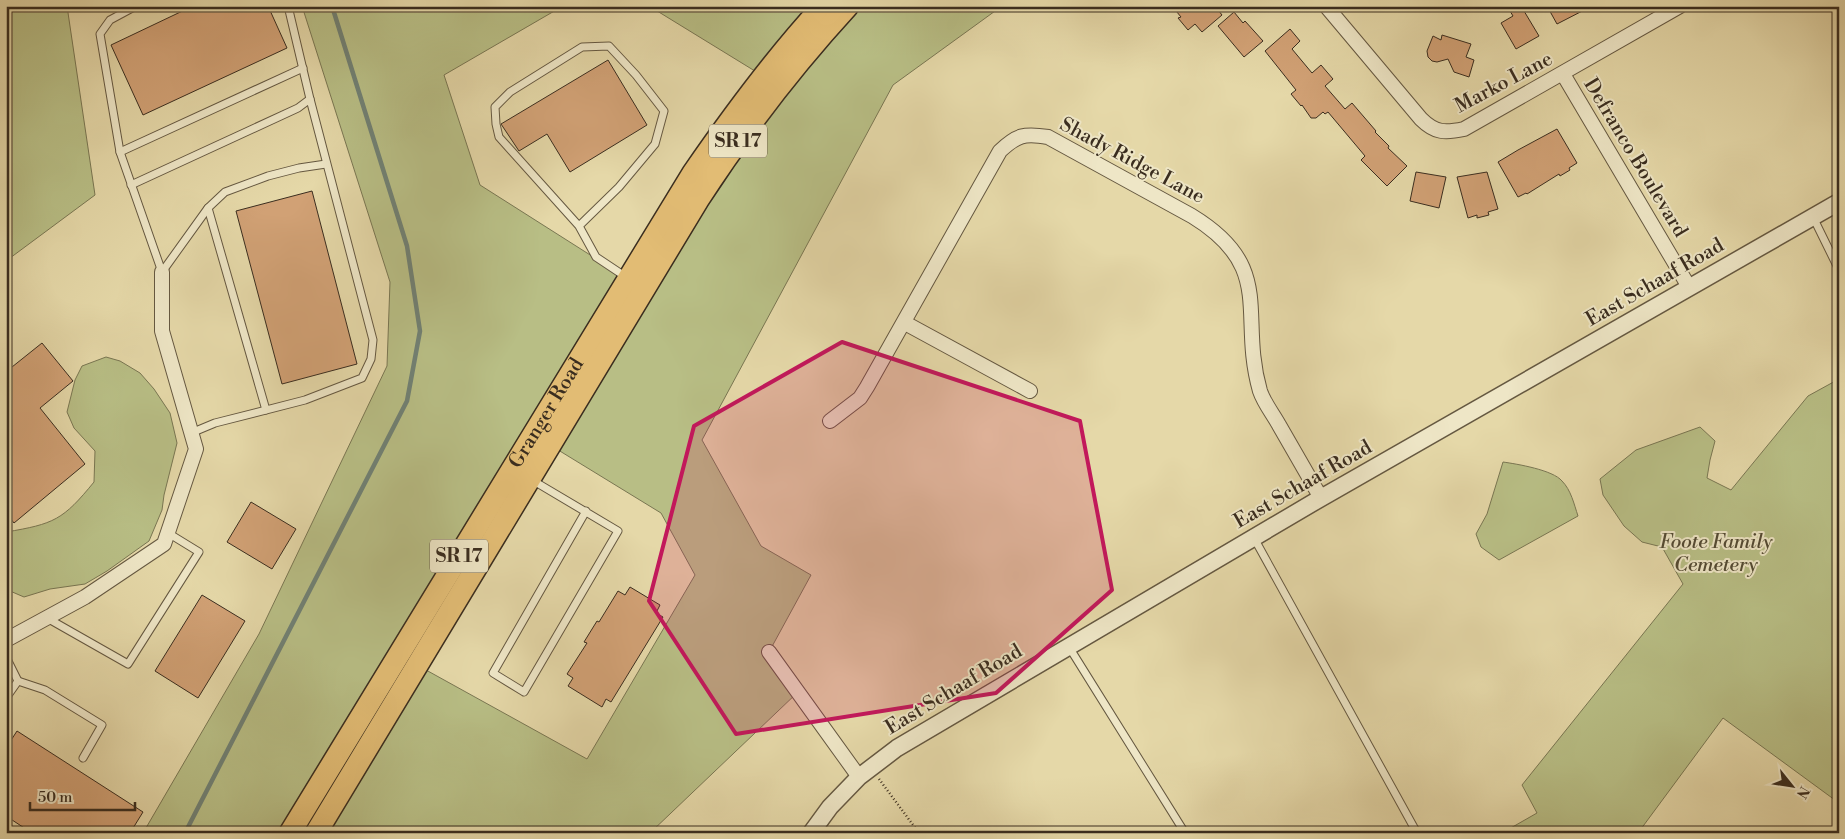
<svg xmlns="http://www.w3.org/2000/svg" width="1845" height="839" viewBox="0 0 1845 839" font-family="'Libre Bodoni',serif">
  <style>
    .green { fill: #b8be85; stroke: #797652 }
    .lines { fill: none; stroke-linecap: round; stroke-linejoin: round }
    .stream { stroke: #718174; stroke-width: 4.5 }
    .building { fill: #d1a175; stroke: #3a2d1f }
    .service-casing { stroke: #655841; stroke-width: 9 }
    .minor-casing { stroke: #655841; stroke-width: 16 }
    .tertiary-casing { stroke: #655841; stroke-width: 19 }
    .primary-casing { stroke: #3a2d1f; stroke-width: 24 }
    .path { stroke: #3a2d1f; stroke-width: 2.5; stroke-dasharray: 1 2.5; stroke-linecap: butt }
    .service { stroke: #eee6c6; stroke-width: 7 }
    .minor { stroke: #eee6c6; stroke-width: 14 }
    .tertiary { stroke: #eee6c6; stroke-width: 16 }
    .primary { stroke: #e2bc74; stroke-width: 21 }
    .marked { fill: #c2185b; fill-opacity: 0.2; stroke: #c2185b; stroke-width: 4; stroke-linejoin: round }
    .labels { text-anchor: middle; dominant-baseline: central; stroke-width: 4; stroke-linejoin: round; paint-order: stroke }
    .shield { fill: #eee6c6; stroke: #706451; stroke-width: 1 }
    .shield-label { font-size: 19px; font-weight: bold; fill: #3a2d1f }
    .street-label { font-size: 20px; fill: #3a2d1f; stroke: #eee6c6 }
    .park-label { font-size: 20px; font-style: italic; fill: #534a33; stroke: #eee6c6 }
  </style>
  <rect width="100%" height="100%" fill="#e5d8a8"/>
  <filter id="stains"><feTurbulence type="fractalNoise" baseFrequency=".004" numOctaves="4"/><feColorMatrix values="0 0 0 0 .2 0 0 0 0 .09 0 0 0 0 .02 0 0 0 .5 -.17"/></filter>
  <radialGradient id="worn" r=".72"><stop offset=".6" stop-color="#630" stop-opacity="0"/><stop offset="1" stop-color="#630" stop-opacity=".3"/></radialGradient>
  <g class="green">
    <path d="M6 6H67L95 195 6 261Z"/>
    <path d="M302 6H563L444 75 480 185 628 279 290 833H143L259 634 387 366 390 282Z"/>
    <path d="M649 6H823L763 76Z"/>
    <path d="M848 6H1002L893 85 702 440 761 546 811 575 769 652 798 692 650 833H316L417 665 587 759 695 575 661 513 550 445 698 200Z"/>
    <path d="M106 357 120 361 140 373 154 389 170 413 177 443 164 495 162 510 149 541 107 571 85 584 50 589 24 597 10 591 6 586V532C54 524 63 520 94 482L95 451 74 428 67 412 75 380 82 366Z"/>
    <path d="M1839 379V803L1723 718 1638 833H1502L1537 813 1522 785 1683 584 1662 547 1642 542 1624 526 1603 495 1600 479 1636 450 1700 427 1715 441 1710 460 1707 478 1731 490 1808 396Z"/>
    <path d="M1503 462C1517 464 1553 470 1562 481 1571 490 1574 504 1578 516L1499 560 1481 547 1476 534 1487 514Z"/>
  </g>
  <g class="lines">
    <path class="stream" d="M185 833 407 401 420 331 407 246 332 6"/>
  </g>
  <g class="building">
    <path d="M193 6H268L287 48 143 115 111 45Z"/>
    <path d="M1172 6H1215L1222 15 1202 32 1195 24 1188 30 1178 18 1181 17Z"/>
    <path d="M1517 6H1521L1539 36 1516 49 1501 23 1513 16 1510 11Z"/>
    <path d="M1547 6H1592L1557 24Z"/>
    <path d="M1234 12 1243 23 1245 21 1263 41 1244 57 1218 26Z"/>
    <path d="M1290 29 1300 41 1292 49 1312 73 1321 65 1333 79 1325 86 1345 109 1352 103 1376 131 1375 132 1389 146 1388 148 1407 166 1387 186 1361 160 1365 156 1328 112 1325 114 1323 112 1316 118H1311L1302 105 1301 106 1291 94 1296 90 1265 51Z"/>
    <path d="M1442 35 1471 44 1466 57 1474 60 1469 77 1454 72 1448 59 1437 62 1432 61 1428 57 1427 51 1433 36 1441 40Z"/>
    <path d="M608 60 647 125 570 172 547 134 519 151 501 124Z"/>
    <path d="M1557 129 1577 163 1569 168 1570 170 1560 176 1559 174 1527 194 1526 193 1518 197 1498 162 1518 150Z"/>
    <path d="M1416 172 1446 177 1439 208 1410 201Z"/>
    <path d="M1487 172 1498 209 1488 212 1489 215 1477 218V215L1468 218 1457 177Z"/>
    <path d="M312 191 357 364 282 384 236 211Z"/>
    <path d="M42 343 73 381 40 408 85 464 14 523 6 513V360L12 367Z"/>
    <path d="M251 502 296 529 272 569 227 542Z"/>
    <path d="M630 587 660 605 656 613 663 617 611 702 606 699 602 707 568 686 573 678 567 674 587 643 584 642 597 621 599 622 618 591 625 595Z"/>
    <path d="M202 595 245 621 198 698 155 671Z"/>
    <path d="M17 731 143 812 130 833H32L6 816V748Z"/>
  </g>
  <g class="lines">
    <g class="service-casing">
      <g id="service">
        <path d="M136 6 110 20 100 34 120 152 162 272"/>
        <path d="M120 152 303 68"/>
        <path d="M131 185 298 108 310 99 288 6"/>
        <path d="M1813 217 1839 270"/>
        <path d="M579 226 499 137 496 124 495 107 510 92 582 47 609 46 636 75 664 111 655 144 619 187 579 226 596 257 626 277"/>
        <path d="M162 272 208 208"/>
        <path d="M266 410 208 208 225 192 268 176 299 168 326 164"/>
        <path d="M191 433 215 423 305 400 362 378 371 359 373 340 310 99"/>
        <path d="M532 480 618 531 524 692 493 673 586 511"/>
        <path d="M1254 538 1417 833"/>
        <path d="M47 618 128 664 199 552 168 533"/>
        <path d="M1069 647 1185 833"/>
        <path d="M6 657 18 681 6 698"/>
        <path d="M18 681 45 690 102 725 83 758"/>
      </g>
    </g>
    <g class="minor-casing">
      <g id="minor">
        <path d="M1326 6 1421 119C1435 133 1445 133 1464 129L1680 6"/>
        <path d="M1563 74 1689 287"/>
        <path d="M905 323 1030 391"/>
        <path d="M830 421 860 398 867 387 1000 151C1017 135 1024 133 1048 137L1192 216C1277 268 1238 314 1260 391 1264 403 1273 414 1279 425 1293 449 1307 474 1321 498"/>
        <path d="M6 640 85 597 164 544 196 449 162 331V272"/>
        <path d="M769 652 859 777"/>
      </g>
    </g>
    <g class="tertiary-casing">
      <path id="tertiary" d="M811 833 830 807 859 777 897 748 1321 498 1839 202"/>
    </g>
    <g class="primary-casing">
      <g id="primary">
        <path id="s1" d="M290 833 693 173C733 115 775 58 823 6"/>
        <path d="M316 833 698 200C743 131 792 67 848 6"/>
      </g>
    </g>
    <path class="path" d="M879 779 919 833"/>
    <use href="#service" class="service"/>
    <use href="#minor" class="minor"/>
    <use href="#tertiary" class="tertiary"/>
    <use href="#primary" class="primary"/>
  </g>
  <path class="marked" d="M842 342 1080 421 1112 590 996 693 736 734 649 601 694 426Z"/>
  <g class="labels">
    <g class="shield">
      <rect x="709" y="124.5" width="58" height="33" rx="4"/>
      <rect x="430" y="539.5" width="58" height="33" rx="4"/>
    </g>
    <g class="shield-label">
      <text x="738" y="141">SR 17</text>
      <text x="459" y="556">SR 17</text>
    </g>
    <g class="street-label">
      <text transform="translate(1504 83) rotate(-28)">Marko Lane</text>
      <text transform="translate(1635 158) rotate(59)">Defranco Boulevard</text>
      <text transform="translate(1132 161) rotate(28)">Shady Ridge Lane</text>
      <text transform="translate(1655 283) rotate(-30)">East Schaaf Road</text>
      <text stroke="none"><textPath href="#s1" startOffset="492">Granger Road</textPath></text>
      <text transform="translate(1303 485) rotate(-30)">East Schaaf Road</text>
      <text transform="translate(954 690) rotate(-31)">East Schaaf Road</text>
    </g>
    <g class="park-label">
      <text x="1716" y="542">Foote Family<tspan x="1716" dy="23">Cemetery</tspan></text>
    </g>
  </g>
  <rect width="1845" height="839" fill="none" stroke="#e5d8a8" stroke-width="25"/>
  <rect x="8" y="8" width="1830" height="824" fill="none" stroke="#3a2d1f" stroke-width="2.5"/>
  <rect x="12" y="12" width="1820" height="814" fill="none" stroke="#3a2d1f"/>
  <g transform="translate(1792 786) rotate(120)" stroke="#eee6c6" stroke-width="4" paint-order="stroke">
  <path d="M0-4L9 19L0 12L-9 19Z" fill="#3a2d1f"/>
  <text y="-8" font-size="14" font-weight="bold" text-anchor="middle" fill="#3a2d1f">N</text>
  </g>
  <path d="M30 802v8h105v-8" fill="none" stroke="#3a2d1f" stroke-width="2.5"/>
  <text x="38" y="802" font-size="15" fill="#3a2d1f" stroke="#eee6c6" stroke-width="4" paint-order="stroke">50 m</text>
  <rect width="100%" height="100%" filter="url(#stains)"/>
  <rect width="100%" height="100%" fill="url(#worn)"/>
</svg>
